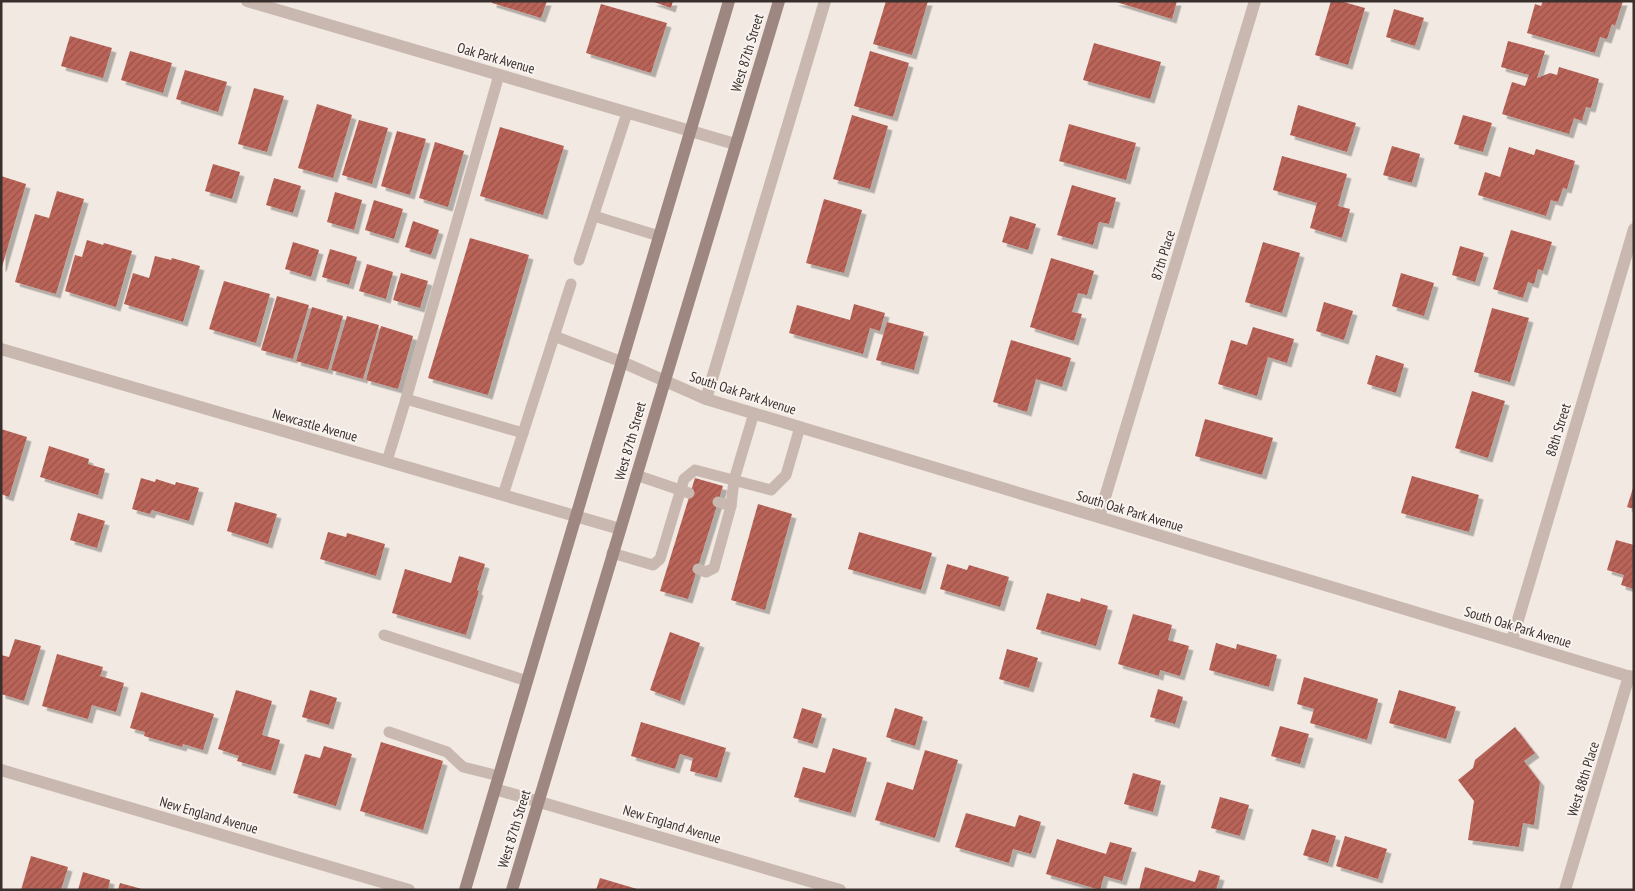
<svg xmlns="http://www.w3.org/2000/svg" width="1635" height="891" viewBox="0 0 1635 891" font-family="'PT Sans Narrow',sans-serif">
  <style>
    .building { fill: url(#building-hatch); filter: url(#shadow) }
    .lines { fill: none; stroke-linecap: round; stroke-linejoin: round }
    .service { stroke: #c9b8af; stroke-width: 11 }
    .minor { stroke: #c9b8af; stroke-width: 12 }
    .secondary { stroke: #9d8780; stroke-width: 12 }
    .labels { text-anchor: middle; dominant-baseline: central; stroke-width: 4; stroke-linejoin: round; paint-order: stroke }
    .street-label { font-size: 14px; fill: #392f2c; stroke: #f9f3ef }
  </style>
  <defs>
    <pattern id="building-hatch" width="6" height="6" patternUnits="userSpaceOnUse" patternTransform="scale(1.25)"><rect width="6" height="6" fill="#ba6458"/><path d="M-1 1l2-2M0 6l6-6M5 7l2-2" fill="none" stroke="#985349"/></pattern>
    <filter id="shadow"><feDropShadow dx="4.5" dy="4.5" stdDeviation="0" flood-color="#0004"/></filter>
  </defs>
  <rect width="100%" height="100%" fill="#f2e9e3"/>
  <g class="building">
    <path d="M492 1H547L541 18 492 3Z"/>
    <path d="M651 1H673L671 8Z"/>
    <path d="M886 1H928L912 55 873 44Z"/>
    <path d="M1113 1H1177L1172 19Z"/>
    <path d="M1331 1H1340L1365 8 1348 65 1315 55Z"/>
    <path d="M1543 1H1623L1615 26 1612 24 1607 39 1600 37 1595 53 1527 33 1535 4 1541 6Z"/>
    <path d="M601 4 667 23 651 73 586 53Z"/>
    <path d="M1394 9 1424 18 1415 46 1386 37Z"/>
    <path d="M70 36 112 48 103 78 61 66Z"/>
    <path d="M1508 41 1545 51 1537 78 1550 73 1557 75 1559 67 1599 79 1591 108 1586 107 1582 121 1574 118 1569 134 1502 114 1512 82 1525 86 1529 75 1501 67Z"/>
    <path d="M1094 43 1161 62 1150 99 1083 80Z"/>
    <path d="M130 51 172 63 163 93 121 80Z"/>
    <path d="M870 51 909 63 893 117 854 106Z"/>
    <path d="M185 70 227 82 218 112 176 99Z"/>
    <path d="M254 88 284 96 267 152 238 144Z"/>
    <path d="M317 104 352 115 333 178 298 168Z"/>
    <path d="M1298 105 1356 123 1347 152 1290 135Z"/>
    <path d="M852 115 888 126 870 189 833 179Z"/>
    <path d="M1463 115 1492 123 1483 152 1454 144Z"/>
    <path d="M359 120 388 128 372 184 342 175Z"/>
    <path d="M1069 124 1136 143 1126 180 1059 161Z"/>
    <path d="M500 127 564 146 543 215 480 196Z"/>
    <path d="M397 131 426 139 410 195 381 186Z"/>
    <path d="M435 142 464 151 448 207 419 198Z"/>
    <path d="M1392 146 1420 154 1412 183 1383 175Z"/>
    <path d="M1509 147 1534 155 1536 149 1575 161 1567 189 1563 188 1558 202 1551 200 1546 216 1478 195 1485 172 1500 177Z"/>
    <path d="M1282 156 1347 174 1338 206 1350 209 1342 238 1310 228 1317 203 1273 190Z"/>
    <path d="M213 164 240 172 232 199 205 191Z"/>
    <path d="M1 176 26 184 2 267H1Z"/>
    <path d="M274 178 301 186 293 213 266 205Z"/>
    <path d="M1072 185 1116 198 1109 224 1099 222 1093 245 1057 235Z"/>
    <path d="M57 191 84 199 56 294 15 282 35 214 49 218Z"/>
    <path d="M335 192 362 200 354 230 327 222Z"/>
    <path d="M824 199 862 210 844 273 806 263Z"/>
    <path d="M374 200 403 209 394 239 365 230Z"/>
    <path d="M1010 216 1036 224 1028 250 1002 242Z"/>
    <path d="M413 221 439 230 431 255 405 247Z"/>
    <path d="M1511 230 1552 242 1543 271 1538 269 1534 284 1528 282 1523 298 1493 289Z"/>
    <path d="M470 238 529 255 488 395 428 378Z"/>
    <path d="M87 240 103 245 104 243 132 251 116 307 65 291 75 255 82 257Z"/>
    <path d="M293 242 319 250 311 277 285 269Z"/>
    <path d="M1263 242 1300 253 1282 313 1245 302Z"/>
    <path d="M1460 246 1484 253 1475 282 1452 275Z"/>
    <path d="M330 249 357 257 349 285 322 277Z"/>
    <path d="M155 256 171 260 172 258 200 266 183 322 124 304 133 273 149 278Z"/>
    <path d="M1051 258 1094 271 1087 295 1078 293 1072 312 1082 314 1074 341 1030 327Z"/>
    <path d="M367 264 393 272 386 299 359 291Z"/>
    <path d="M401 273 428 281 420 308 393 300Z"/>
    <path d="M1401 273 1434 283 1424 316 1392 306Z"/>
    <path d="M224 281 270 294 256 343 209 329Z"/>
    <path d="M277 296 309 305 293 359 261 350Z"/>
    <path d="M1324 302 1353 311 1344 340 1316 331Z"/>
    <path d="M854 304 885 313 880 331 870 328 863 354 789 333 797 305 850 320Z"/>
    <path d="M312 307 343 316 328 370 296 361Z"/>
    <path d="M1492 308 1529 318 1510 382 1474 372Z"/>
    <path d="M347 316 379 325 363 379 331 370Z"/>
    <path d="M887 322 924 332 914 370 876 360Z"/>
    <path d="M381 326 413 336 398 389 366 380Z"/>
    <path d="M1253 327 1294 339 1287 363 1268 357 1257 396 1218 384 1231 340 1247 345Z"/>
    <path d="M1011 340 1071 358 1062 387 1036 379 1027 412 993 402Z"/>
    <path d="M1376 355 1404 364 1396 393 1367 384Z"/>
    <path d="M1472 391 1505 401 1488 458 1455 448Z"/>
    <path d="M1205 419 1273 438 1262 475 1195 456Z"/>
    <path d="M1 429 27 437 9 497 1 494Z"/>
    <path d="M49 446 89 459 88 464 105 469 98 495 40 477Z"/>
    <path d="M1412 476 1479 495 1469 532 1401 513Z"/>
    <path d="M141 478 155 482 156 479 175 485 176 482 199 488 189 521 152 510 150 514 132 509Z"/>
    <path d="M695 478 723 486 688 599 660 591Z"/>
    <path d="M1634 485V509L1627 507Z"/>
    <path d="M235 502 277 514 268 544 227 531Z"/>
    <path d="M758 504 792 514 765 610 731 600Z"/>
    <path d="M78 513 105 521 97 548 70 540Z"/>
    <path d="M328 532 346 537 347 533 385 544 376 576 320 559Z"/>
    <path d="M859 532 932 553 921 590 848 569Z"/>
    <path d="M1616 540 1634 545V589L1621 585 1624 575 1607 570Z"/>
    <path d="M459 556 485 564 477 590 479 591 466 635 392 613 405 569 451 583Z"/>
    <path d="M947 564 967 570 969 565 1009 577 1000 607 940 589Z"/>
    <path d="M1047 593 1080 602 1081 598 1108 606 1096 646 1036 629Z"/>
    <path d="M1133 614 1172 625 1168 640 1189 646 1180 676 1160 670 1159 676 1118 664Z"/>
    <path d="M670 632 700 643 680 701 650 690Z"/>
    <path d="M15 639 41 646 24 701 1 694V655L9 657Z"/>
    <path d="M1216 643 1236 649 1237 644 1277 655 1269 687 1209 670Z"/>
    <path d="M1007 649 1038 658 1029 688 999 679Z"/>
    <path d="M57 654 103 667 100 676 124 683 116 712 92 705 88 719 42 706Z"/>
    <path d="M1304 677 1378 699 1367 740 1310 723 1314 709 1297 704Z"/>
    <path d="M1158 689 1183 697 1175 724 1150 717Z"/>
    <path d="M236 690 272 701 262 735 280 740 271 771 237 761 239 756 218 749Z"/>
    <path d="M310 690 337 698 329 725 302 717Z"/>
    <path d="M1399 690 1456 707 1446 739 1389 723Z"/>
    <path d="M141 692 214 714 203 750 183 744 182 747 144 736 145 732 130 728Z"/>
    <path d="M802 708 822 714 813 744 793 738Z"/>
    <path d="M895 708 923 717 915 746 886 737Z"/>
    <path d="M641 722 726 748 717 778 690 771 693 758 680 754 675 769 631 756Z"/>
    <path d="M1280 726 1309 734 1300 764 1271 756Z"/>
    <path d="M1515 727 1535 753 1524 761 1540 782 1534 825 1523 823 1519 847 1468 840 1474 801 1458 780 1473 768 1475 760Z"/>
    <path d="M381 742 443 761 423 830 360 811Z"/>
    <path d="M324 746 352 754 336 806 293 793 305 754 320 758Z"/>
    <path d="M833 748 867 758 851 813 794 797 803 767 825 773Z"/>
    <path d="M925 750 958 760 935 838 875 820 887 782 913 790Z"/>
    <path d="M1133 773 1161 781 1153 812 1124 804Z"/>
    <path d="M1220 797 1249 805 1240 836 1211 828Z"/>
    <path d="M966 813 1015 827 1019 815 1041 822 1031 854 1013 849 1009 863 955 847Z"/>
    <path d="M1312 829 1336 836 1328 863 1303 855Z"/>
    <path d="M1345 836 1387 849 1378 879 1336 866Z"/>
    <path d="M1057 839 1106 854 1110 842 1132 848 1122 881 1104 876 1100 890 1046 874Z"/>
    <path d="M31 856 68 867 61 890H21Z"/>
    <path d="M1145 867 1195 882 1199 870 1220 876 1216 890H1139Z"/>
    <path d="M83 872 110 880 108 890H78Z"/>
    <path d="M600 878 637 889V890H596Z"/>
    <path d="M120 883 142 889V890H118Z"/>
  </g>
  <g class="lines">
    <g class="service">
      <path d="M594 216 659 236"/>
      <path d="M579 260 627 113"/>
      <path d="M554 336 622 362"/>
      <path d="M406 399 499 75"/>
      <path d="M387 461 406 399 523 433"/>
      <path d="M636 475 689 493"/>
      <path d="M503 495 571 284"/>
      <path d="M718 502 731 506"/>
      <path d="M612 553 653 565 660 559 684 479 695 470 771 490 786 475 800 427"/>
      <path d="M698 569 706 572 714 568 731 506 734 480 754 413"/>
      <path d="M384 635 527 681"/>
      <path d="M389 732 447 752 463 767 499 776"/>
    </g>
    <g class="minor">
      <path d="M247 1 735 144"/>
      <path d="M1 349 620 529"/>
      <path d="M622 362 706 399 1634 678"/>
      <path d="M706 399 825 1"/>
      <path d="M1099 517 1255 1"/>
      <path d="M1512 640 1634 229"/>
      <path d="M1 770 409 890"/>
      <path d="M495 789 840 890"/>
      <path d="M1565 890 1629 676"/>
    </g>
    <g class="secondary">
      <path d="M465 890 729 1"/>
      <path d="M512 890 779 1"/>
    </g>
  </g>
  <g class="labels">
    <g class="street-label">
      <text transform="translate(747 53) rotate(-73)">West 87th Street</text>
      <text transform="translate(496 58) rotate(16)">Oak Park Avenue</text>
      <text transform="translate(1163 255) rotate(-73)">87th Place</text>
      <text transform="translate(743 393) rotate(18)">South Oak Park Avenue</text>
      <text transform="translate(315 425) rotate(16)">Newcastle Avenue</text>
      <text transform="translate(1558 430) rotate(-73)">88th Street</text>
      <text transform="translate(630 441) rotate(-74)">West 87th Street</text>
      <text transform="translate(1130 511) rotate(17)">South Oak Park Avenue</text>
      <text transform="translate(1518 627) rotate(17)">South Oak Park Avenue</text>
      <text transform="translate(1583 779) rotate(-73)">West 88th Place</text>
      <text transform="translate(209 815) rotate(16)">New England Avenue</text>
      <text transform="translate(672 824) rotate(17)">New England Avenue</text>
      <text transform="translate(514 829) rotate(-73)">West 87th Street</text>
    </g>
  </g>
  <rect width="1635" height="891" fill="none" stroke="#392f2c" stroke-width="5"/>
</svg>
